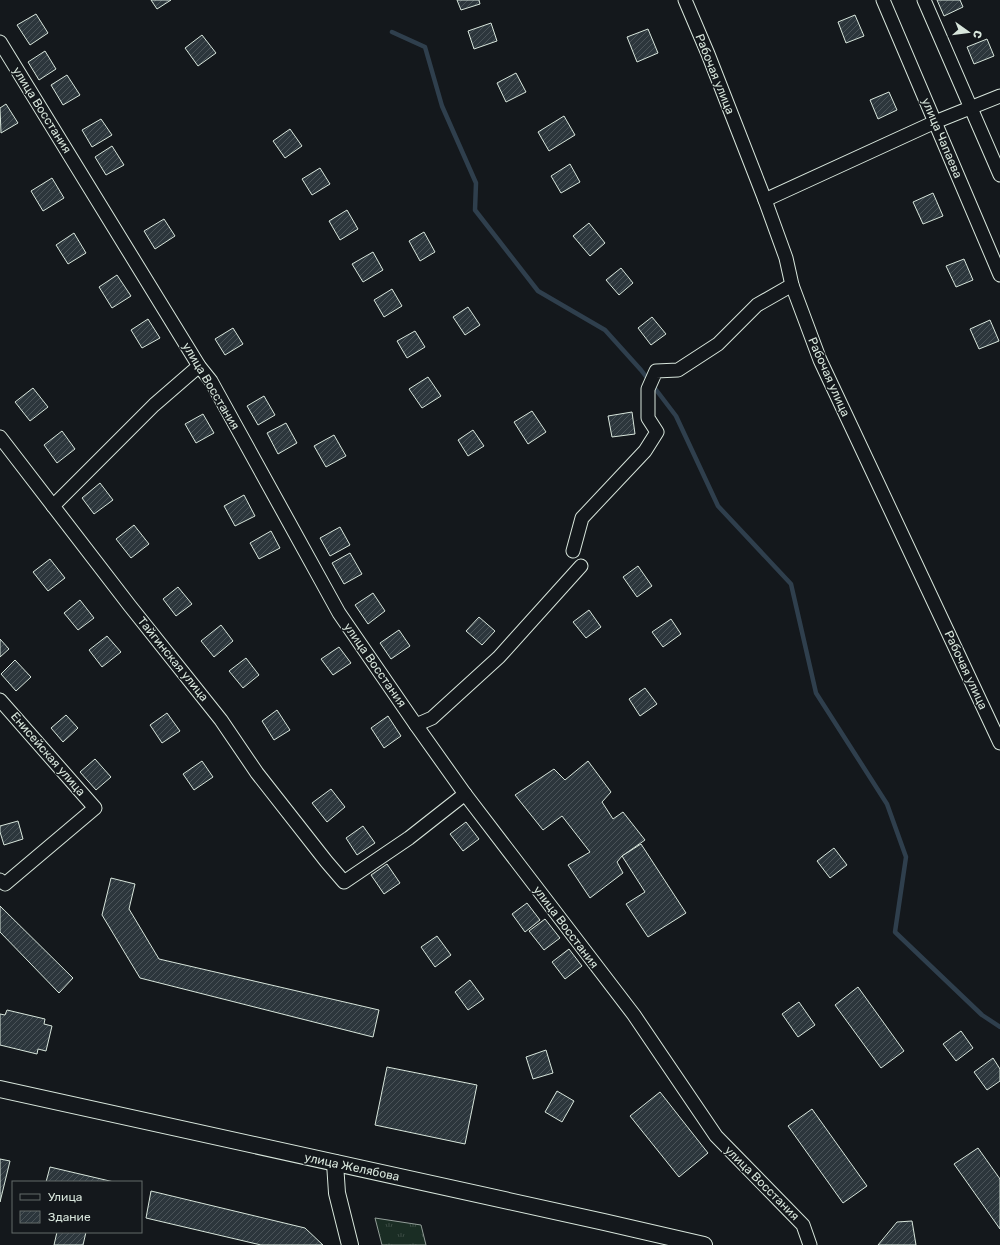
<svg xmlns="http://www.w3.org/2000/svg" width="1000" height="1245" viewBox="0 0 1000 1245" font-family="Rubik,sans-serif">
  <style>
    .grass { fill: url(#grass-tufts); stroke: #939e99 }
    .lines { fill: none; stroke-linecap: round; stroke-linejoin: round }
    .stream { stroke: #2f3f4d; stroke-width: 4.5 }
    .building { fill: url(#building-hatch); stroke: #d8e6dc }
    .minor-casing { stroke: #d8e6dc; stroke-width: 15 }
    .tertiary-casing { stroke: #d8e6dc; stroke-width: 18 }
    .minor { stroke: #14181c; stroke-width: 13 }
    .tertiary { stroke: #14181c; stroke-width: 16 }
    .labels { text-anchor: middle; dominant-baseline: central; stroke-width: 3; stroke-linejoin: round; paint-order: stroke }
    .street-label { font-size: 12px; fill: #d8e6dc; stroke: #14181c }
  </style>
  <defs>
    <pattern id="grass-tufts" width="24" height="20" patternUnits="userSpaceOnUse"><rect width="24" height="20" fill="#1a2d24"/><path d="M3 7l-1-3M5 7V3M7 7l1-3M15 17l-1-3M17 17v-4M19 17l1-3" fill="none" stroke="#3b4b43"/></pattern>
    <pattern id="building-hatch" width="6" height="6" patternUnits="userSpaceOnUse"><rect width="6" height="6" fill="#2c363c"/><path d="M-1 1l2-2M0 6l6-6M5 7l2-2" fill="none" stroke="#4a5358"/></pattern>
  </defs>
  <rect width="100%" height="100%" fill="#14181c"/>
  <path class="grass" d="M375 1218 421 1225 426 1245H382Z"/>
  <g class="lines">
    <path class="stream" d="M392 32 425 47 442 106 476 183 475 210 538 291 605 330 641 370 676 416 718 506 791 584 816 693 887 804 906 857 895 932 982 1015 1000 1027"/>
  </g>
  <g class="building">
    <path d="M151 0H171L157 9Z"/>
    <path d="M457 0H479L480 4 461 10Z"/>
    <path d="M937 0H960L963 7 944 16Z"/>
    <path d="M36 14 48 33 30 45 17 25Z"/>
    <path d="M855 15 864 36 846 43 838 22Z"/>
    <path d="M491 23 497 41 474 49 468 31Z"/>
    <path d="M648 29 658 53 637 62 627 37Z"/>
    <path d="M202 35 216 53 198 66 185 48Z"/>
    <path d="M987 39 994 56 974 64 967 47Z"/>
    <path d="M45 51 56 69 39 80 28 62Z"/>
    <path d="M516 73 526 92 506 102 497 83Z"/>
    <path d="M67 75 80 95 63 105 51 85Z"/>
    <path d="M889 92 897 110 878 119 870 100Z"/>
    <path d="M6 104 18 123 1 133 0 108Z"/>
    <path d="M564 116 575 135 549 151 538 132Z"/>
    <path d="M101 119 112 135 92 147 82 130Z"/>
    <path d="M290 129 302 146 285 158 273 141Z"/>
    <path d="M112 146 124 165 106 175 95 157Z"/>
    <path d="M570 164 580 182 561 193 551 176Z"/>
    <path d="M320 168 330 184 312 195 302 179Z"/>
    <path d="M52 178 64 198 43 211 31 191Z"/>
    <path d="M933 193 943 216 923 224 913 202Z"/>
    <path d="M347 210 358 229 340 240 329 221Z"/>
    <path d="M164 219 175 236 155 249 144 231Z"/>
    <path d="M589 223 605 243 590 256 573 236Z"/>
    <path d="M424 232 435 252 420 261 409 241Z"/>
    <path d="M74 233 86 253 68 264 56 245Z"/>
    <path d="M373 252 383 270 363 282 352 264Z"/>
    <path d="M964 259 973 280 956 287 946 266Z"/>
    <path d="M621 268 633 283 619 295 606 280Z"/>
    <path d="M117 275 131 296 112 308 99 287Z"/>
    <path d="M392 289 402 306 384 317 374 300Z"/>
    <path d="M468 307 480 325 465 335 453 317Z"/>
    <path d="M652 317 666 334 651 345 638 328Z"/>
    <path d="M148 319 160 338 142 348 131 330Z"/>
    <path d="M990 320 999 341 979 349 970 329Z"/>
    <path d="M233 328 243 344 225 355 215 339Z"/>
    <path d="M415 331 425 347 407 358 397 341Z"/>
    <path d="M428 377 441 396 422 408 409 389Z"/>
    <path d="M33 388 48 407 30 421 15 402Z"/>
    <path d="M264 396 275 415 258 425 247 406Z"/>
    <path d="M532 411 546 432 528 444 514 422Z"/>
    <path d="M632 412 635 434 612 437 608 416Z"/>
    <path d="M203 414 214 433 196 443 185 424Z"/>
    <path d="M286 423 297 443 278 454 267 433Z"/>
    <path d="M473 430 484 446 468 456 458 440Z"/>
    <path d="M62 431 75 449 57 463 44 445Z"/>
    <path d="M334 435 346 456 326 467 314 446Z"/>
    <path d="M100 483 113 500 94 514 82 498Z"/>
    <path d="M244 495 255 516 235 526 224 506Z"/>
    <path d="M134 525 149 544 131 558 116 539Z"/>
    <path d="M340 527 350 545 330 556 320 538Z"/>
    <path d="M271 531 280 548 259 559 250 543Z"/>
    <path d="M350 553 362 574 344 584 332 563Z"/>
    <path d="M50 559 65 578 48 591 33 572Z"/>
    <path d="M638 566 652 586 637 597 623 577Z"/>
    <path d="M178 587 192 604 176 616 163 599Z"/>
    <path d="M373 593 385 611 368 624 355 605Z"/>
    <path d="M80 600 94 618 78 630 64 613Z"/>
    <path d="M589 610 601 627 586 638 573 622Z"/>
    <path d="M479 617 495 631 482 645 466 631Z"/>
    <path d="M671 619 681 634 663 647 652 632Z"/>
    <path d="M221 625 233 641 214 657 201 641Z"/>
    <path d="M399 630 410 646 391 659 380 643Z"/>
    <path d="M107 636 121 652 102 667 89 650Z"/>
    <path d="M0 639 9 649 0 657Z"/>
    <path d="M339 647 351 663 333 675 321 659Z"/>
    <path d="M246 658 259 675 243 688 229 671Z"/>
    <path d="M15 660 31 677 16 691 1 674Z"/>
    <path d="M645 688 657 704 640 716 629 699Z"/>
    <path d="M277 710 290 730 274 740 262 721Z"/>
    <path d="M167 713 180 731 162 743 150 725Z"/>
    <path d="M66 715 78 728 63 742 51 728Z"/>
    <path d="M388 716 401 736 384 748 371 728Z"/>
    <path d="M95 759 111 777 96 790 80 772Z"/>
    <path d="M202 761 213 777 194 790 183 774Z"/>
    <path d="M588 761 611 792 602 802 613 819 623 812 645 840 622 856 617 862 623 873 590 898 568 865 590 852 562 816 543 830 515 795 554 769 565 780Z"/>
    <path d="M331 789 345 807 327 822 312 803Z"/>
    <path d="M18 821 23 839 4 845 0 832V826Z"/>
    <path d="M466 822 479 839 463 851 450 834Z"/>
    <path d="M363 826 375 843 357 855 346 838Z"/>
    <path d="M641 844 686 913 648 937 626 904 645 892 622 856Z"/>
    <path d="M834 848 847 865 830 878 817 861Z"/>
    <path d="M387 864 400 883 384 894 371 875Z"/>
    <path d="M111 878 135 884 129 909 159 959 379 1010 373 1037 140 978 102 915Z"/>
    <path d="M527 903 540 920 525 932 512 914Z"/>
    <path d="M0 906 73 978 59 993 0 932Z"/>
    <path d="M545 919 560 938 544 950 529 931Z"/>
    <path d="M437 936 451 955 435 967 421 947Z"/>
    <path d="M569 949 582 966 565 979 552 962Z"/>
    <path d="M470 980 484 999 468 1010 455 992Z"/>
    <path d="M858 987 904 1051 881 1068 835 1005Z"/>
    <path d="M799 1002 815 1025 798 1037 782 1014Z"/>
    <path d="M7 1010 45 1019 44 1024 52 1026 46 1051 38 1049 37 1054 0 1045V1014L5 1015Z"/>
    <path d="M961 1031 973 1048 956 1061 943 1044Z"/>
    <path d="M546 1050 553 1073 533 1079 526 1057Z"/>
    <path d="M993 1058 1000 1069V1081L987 1090 974 1072Z"/>
    <path d="M387 1067 477 1085 465 1144 375 1125Z"/>
    <path d="M557 1091 574 1101 562 1122 545 1112Z"/>
    <path d="M660 1092 708 1153 679 1177 630 1116Z"/>
    <path d="M812 1109 867 1186 843 1203 788 1126Z"/>
    <path d="M978 1148 1000 1179V1229L954 1164Z"/>
    <path d="M0 1159 10 1161 0 1202Z"/>
    <path d="M50 1167 114 1182H46Z"/>
    <path d="M151 1191 305 1228 323 1245H261L146 1218Z"/>
    <path d="M912 1221 916 1245H878L897 1222Z"/>
    <path d="M57 1232H86L83 1245H54Z"/>
  </g>
  <g class="lines">
    <g class="minor-casing">
      <g id="minor">
        <path d="M685 0 708 54 765 200 786 258 792 285 820 360 1000 743"/>
        <path d="M883 0 1000 275"/>
        <path d="M924 0 1000 175"/>
        <path d="M0 42 199 366 211 381 339 613 416 725 465 794 634 1015 716 1136 803 1225 810 1245"/>
        <path d="M765 200 935 122 1000 96"/>
        <path d="M0 437 130 606 221 720 257 773 326 861 344 882 409 838 465 794"/>
        <path d="M53 506 154 405 199 366"/>
        <path d="M573 551 582 518 645 451 657 432 648 418V389L656 371 678 370 718 344 757 305 792 285"/>
        <path d="M0 700 95 808 5 884 0 880"/>
        <path d="M416 725 432 718 499 657 581 566"/>
      </g>
    </g>
    <g class="tertiary-casing">
      <g id="tertiary">
        <path d="M0 1089 604 1222 704 1245"/>
        <path d="M335 1163 337 1193 350 1245"/>
      </g>
    </g>
    <use href="#minor" class="minor"/>
    <use href="#tertiary" class="tertiary"/>
  </g>
  <g class="labels">
    <g class="street-label">
      <text transform="translate(715 74) rotate(68)">Рабочая улица</text>
      <text transform="translate(42 110) rotate(58)">улица Восстания</text>
      <text transform="translate(942 138) rotate(67)">улица Чапаева</text>
      <text transform="translate(829 377) rotate(66)">Рабочая улица</text>
      <text transform="translate(211 386) rotate(59)">улица Восстания</text>
      <text transform="translate(173 659) rotate(51)">Тайгинская улица</text>
      <text transform="translate(375 665) rotate(55)">улица Восстания</text>
      <text transform="translate(966 670) rotate(65)">Рабочая улица</text>
      <text transform="translate(48 754) rotate(49)">Енисейская улица</text>
      <text transform="translate(566 927) rotate(53)">улица Восстания</text>
      <text transform="translate(352 1167) rotate(12)">улица Желябова</text>
      <text transform="translate(762 1183) rotate(45)">улица Восстания</text>
    </g>
  </g>
  <rect x="12" y="1181" width="130" height="52" fill="#14181c" stroke="#626a69"/>
  <rect x="20" y="1194" width="20" height="6" fill="#14181c" stroke="#626a69"/>
  <text x="48" y="1201" font-size="12" fill="#d8e6dc">Улица</text>
  <rect x="20" y="1211" width="20" height="12" fill="url(#building-hatch)" stroke="#626a69"/>
  <text x="48" y="1221" font-size="12" fill="#d8e6dc">Здание</text>
  <g transform="translate(968 32) rotate(104)" stroke="#14181c" stroke-width="3" paint-order="stroke">
  <path d="M0-3L7 15L0 10L-7 15Z" fill="#d8e6dc"/>
  <text y="-6" font-size="11" font-weight="bold" text-anchor="middle" fill="#d8e6dc">С</text>
  </g>
</svg>
